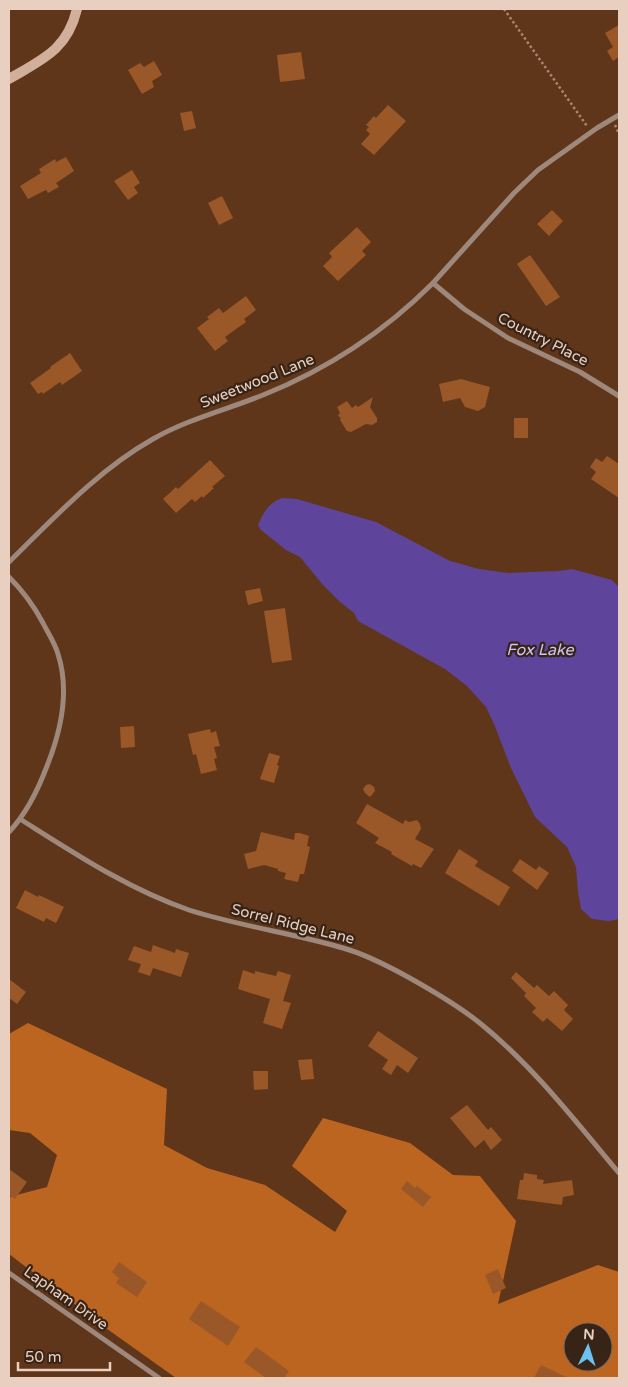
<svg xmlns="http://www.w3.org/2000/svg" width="628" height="1387" viewBox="0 0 628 1387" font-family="'Varela Round',sans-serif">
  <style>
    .forest { fill: #bc6521; fill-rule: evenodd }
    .water { fill: #5e459b }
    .building { fill: #9a5727 }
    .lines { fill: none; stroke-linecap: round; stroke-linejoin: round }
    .path { stroke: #a88772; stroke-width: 2.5; stroke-dasharray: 2.5 2.5; stroke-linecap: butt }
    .minor { stroke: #9d887b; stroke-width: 5 }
    .secondary { stroke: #d1af9a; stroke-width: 10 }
    .labels { text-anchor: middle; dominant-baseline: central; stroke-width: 4.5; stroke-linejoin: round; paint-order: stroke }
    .street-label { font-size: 15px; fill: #e9cfc0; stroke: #372417 }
    .water-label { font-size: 16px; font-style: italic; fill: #cdc4f3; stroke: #372417 }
  </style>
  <rect width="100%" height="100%" fill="#5f361a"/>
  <path class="forest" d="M28 1023 167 1089 164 1145 207 1168 265 1185 335 1232 347 1211 292 1166 323 1118 410 1143 453 1175 480 1176 516 1221 498 1304 598 1265 619 1272V1378H176L103 1326 9 1254V1197L47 1187 57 1155 30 1133 9 1130V1034ZM573 1332H603V1362H573Z"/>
  <path class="water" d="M282 498 297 499 376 522 450 561 479 569 508 573 559 571 572 569 612 580 619 587V919L609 921 592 919 581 909 578 892 576 867 567 847 535 817 511 768 494 724 486 707 467 686 445 669 358 621 354 613 339 601 323 585 300 557 286 550 261 530 258 525C263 512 269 503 282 498Z"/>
  <g class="building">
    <path d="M619 25V57L613 61 607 51 613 47 605 33Z"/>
    <path d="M301 52 305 79 280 82 277 55Z"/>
    <path d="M154 61 162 75 152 81 154 87 142 94 128 70 140 63 144 67Z"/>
    <path d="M388 105 406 121 374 155 361 144 370 134 366 130 369 127 366 125 374 116 376 118Z"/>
    <path d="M192 111 196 128 184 131 180 113Z"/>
    <path d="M66 157 74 171 56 183 59 187 48 193 46 190 28 199 20 186 41 173 39 169 55 159 56 162Z"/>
    <path d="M132 170 140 183 134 187 138 193 128 200 114 181Z"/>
    <path d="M222 196 233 218 219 225 208 203Z"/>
    <path d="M552 210 563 221 549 236 537 224Z"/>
    <path d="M357 227 371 242 362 251 366 255 338 281 323 266 332 257 329 253Z"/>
    <path d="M530 255 560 297 546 306 517 264Z"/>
    <path d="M246 296 256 310 244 319 246 322 225 337 228 341 215 351 197 328 209 319 207 317 219 308 223 313Z"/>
    <path d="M70 353 82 371 62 385 60 382 43 394 42 392 38 394 30 383 51 368 50 367Z"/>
    <path d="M461 379 490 387 485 407 478 411 465 407 460 398 443 402 439 384Z"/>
    <path d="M373 397 370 407 377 418V422L372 425 366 424 351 432 347 431 340 420 341 419 338 415 340 413 337 407 347 401 352 408 356 405 358 407Z"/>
    <rect x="514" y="418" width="14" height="20"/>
    <path d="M607 456 619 464V498L591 479 596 472 590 467 596 458 602 462Z"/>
    <path d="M210 460 225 476 212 487 214 488 203 498 202 496 195 502 192 499 176 513 163 499 176 487 178 489Z"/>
    <path d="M260 588 263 601 248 605 245 591Z"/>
    <path d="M285 608 292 660 272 663 264 611Z"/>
    <path d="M134 726 135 747 121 748 120 727Z"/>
    <path d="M210 729 211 733 216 731 220 746 214 747 217 758 214 759 217 770 201 774 196 754 193 755 188 734Z"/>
    <path d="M269 753 280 756 277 765 279 766 274 783 260 779Z"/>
    <path d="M370 784 374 787 375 791 370 797 365 793 363 789 366 785Z"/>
    <path d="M367 804 403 824 405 820 409 822 417 820 420 824 421 829 415 839 434 849 421 868 413 864 412 866 391 854 392 852 375 843 379 838 356 823Z"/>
    <path d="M261 832 294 840 295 833H300L309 836 307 846 310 847 304 874H300L298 882 284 879 286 873 278 871V869L264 865 248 869 244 854 256 851Z"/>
    <path d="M459 849 478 861 475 866 510 887 499 906 445 873Z"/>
    <path d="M520 859 536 870 539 866 549 873 537 890 512 871Z"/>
    <path d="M25 890 38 897 39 895 64 907 56 923 46 918 44 922 16 908Z"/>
    <path d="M153 945 175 953 176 949 189 953 181 977 153 968 150 976 138 972 141 964 128 960 134 946 151 952Z"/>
    <path d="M243 970 255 974V971L276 976 278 971 291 975 283 1001 291 1003 282 1029 263 1023 270 999 238 989Z"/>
    <path d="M516 972 534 988 537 985 549 996 554 991 568 1005 564 1010 573 1019 562 1031 547 1018 543 1022 532 1012 536 1008 524 996 526 993 511 978Z"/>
    <path d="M9 979 26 992 17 1004 9 998Z"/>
    <path d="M378 1031 418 1058 408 1073 397 1065 391 1075 382 1069 388 1060 368 1046Z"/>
    <path d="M312 1059 314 1079 301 1080 298 1060Z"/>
    <path d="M253 1071H268V1089L254 1090Z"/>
    <path d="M467 1105 488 1130 491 1127 502 1140 491 1150 484 1140 475 1148 450 1118Z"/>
    <path d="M9 1169 27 1182 15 1199 9 1195Z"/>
    <path d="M524 1173 537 1175V1179L544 1180 543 1184 572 1180 574 1195 563 1197 562 1205 517 1199 520 1180H523Z"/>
    <path d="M407 1181 415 1188 417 1186 431 1197 423 1207 401 1189Z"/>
    <path d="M119 1262 147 1282 137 1297 116 1283 119 1278 112 1272Z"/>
    <path d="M498 1269 506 1288 493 1294 485 1275Z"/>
    <path d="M201 1301 240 1327 228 1346 189 1319Z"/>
    <path d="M256 1347 289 1371 284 1378H266L244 1362Z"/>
    <path d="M541 1365 568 1378H534Z"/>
  </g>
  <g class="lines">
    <g class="path">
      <path d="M504 9 587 126"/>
      <path d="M615 125 619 134"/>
    </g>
    <g class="minor">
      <path d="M433 283 464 309 508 338 580 372 619 396"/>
      <path d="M9 562C54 518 98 470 153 439 188 419 226 410 263 395 328 369 383 333 433 283L514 193 538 170 597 128 619 115"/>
      <path d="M9 577C22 590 34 606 43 623 48 633 55 643 58 654 70 691 61 731 47 766 38 790 27 813 9 832"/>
      <path d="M20 819C74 853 128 889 189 910 239 926 292 933 343 948 365 954 388 966 408 977 433 991 459 1006 481 1024 534 1067 576 1122 619 1173"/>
      <path d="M9 1273 159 1378"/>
    </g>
    <path class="secondary" d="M9 79C43 59 67 50 77 9"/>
  </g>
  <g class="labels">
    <g class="street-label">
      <text transform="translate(543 339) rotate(27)">Country Place</text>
      <text transform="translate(257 381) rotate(-22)">Sweetwood Lane</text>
      <text transform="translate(293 924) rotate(14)">Sorrel Ridge Lane</text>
      <text transform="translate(66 1298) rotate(35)">Lapham Drive</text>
    </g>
    <g class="water-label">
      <text x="540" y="650">Fox Lake</text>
    </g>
  </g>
  <rect width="628" height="1387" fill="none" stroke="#e9cfc0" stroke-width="20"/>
  <g transform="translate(588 1347) rotate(4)"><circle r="24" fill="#372417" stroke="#7e685b"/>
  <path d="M0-4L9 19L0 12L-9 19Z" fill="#6bc3f2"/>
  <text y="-8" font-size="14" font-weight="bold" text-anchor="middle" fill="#e9cfc0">N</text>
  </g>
  <path d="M18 1362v8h92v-8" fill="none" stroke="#e9cfc0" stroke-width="2.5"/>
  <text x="25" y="1362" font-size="15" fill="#e9cfc0" stroke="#372417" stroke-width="4" paint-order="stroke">50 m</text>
</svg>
